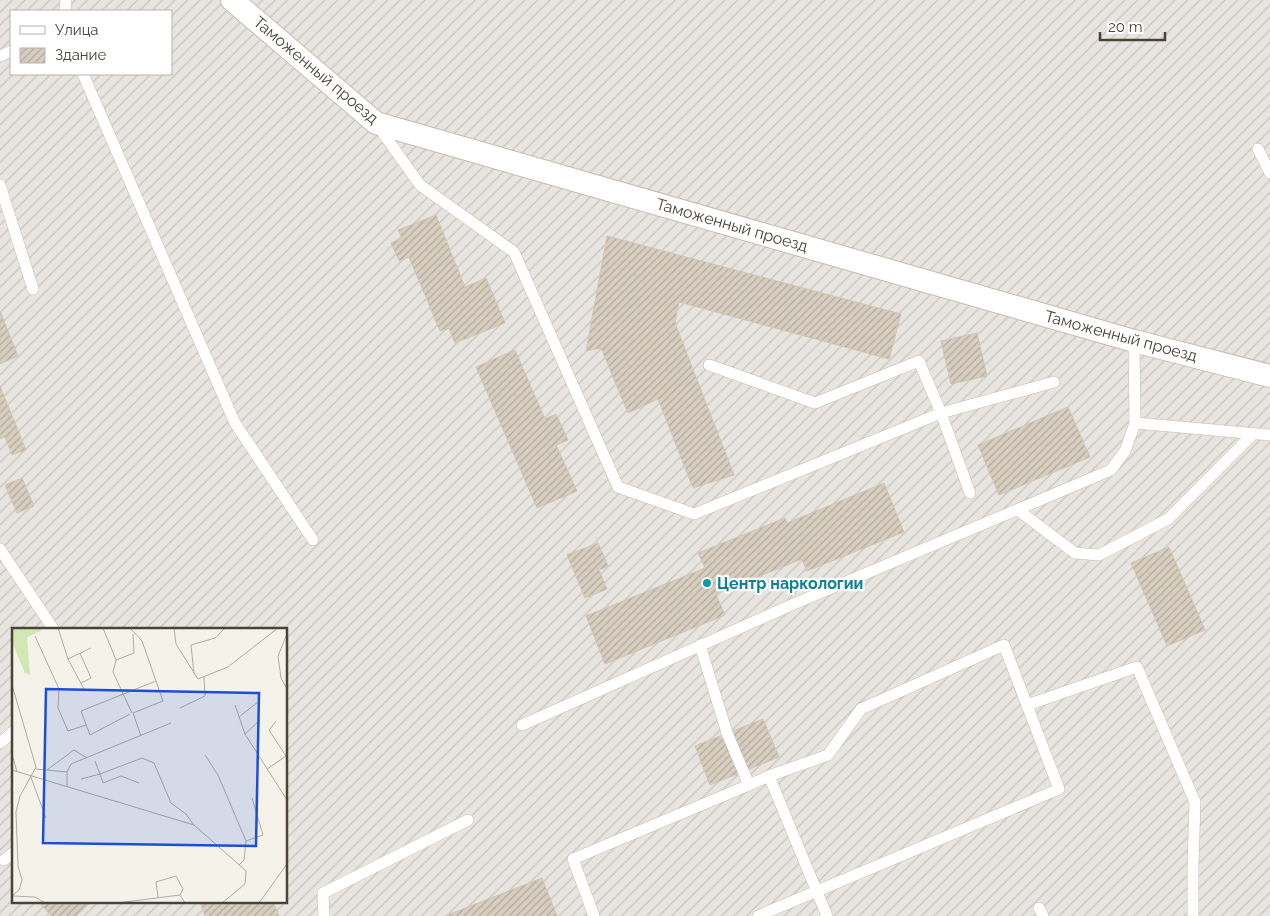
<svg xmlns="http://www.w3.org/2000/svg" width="1270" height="916" viewBox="0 0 1270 916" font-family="Raleway,sans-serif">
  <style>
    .industrial { fill: url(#industrial-furrows); fill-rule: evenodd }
    .building { fill: url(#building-hatch); stroke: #d1c6b3 }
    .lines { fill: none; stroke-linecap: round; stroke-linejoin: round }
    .lane-casing { stroke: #c3bdb0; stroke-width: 12 }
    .street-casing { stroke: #c3bdb0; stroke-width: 24 }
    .lane { stroke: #fff; stroke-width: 11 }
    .street { stroke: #fff; stroke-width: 22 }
    .culture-dot { fill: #0f9aa8; stroke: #fff; stroke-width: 2 }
    .labels { text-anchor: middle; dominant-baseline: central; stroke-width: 4.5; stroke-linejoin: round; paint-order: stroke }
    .street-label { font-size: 16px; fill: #494338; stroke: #fff }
    .culture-label { font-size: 16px; font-weight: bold; fill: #0d838f; stroke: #fff; text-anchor: start }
    .inset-road { fill: none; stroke: #b0aca3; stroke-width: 1 }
    .view { fill: #1d4ed8; fill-opacity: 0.15; stroke: #1d4ed8; stroke-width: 2.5 }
    .inset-edge { fill: none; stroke: #494338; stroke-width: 2.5 }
  </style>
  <defs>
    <pattern id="industrial-furrows" width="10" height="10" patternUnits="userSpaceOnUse" patternTransform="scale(1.25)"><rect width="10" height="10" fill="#e8e4df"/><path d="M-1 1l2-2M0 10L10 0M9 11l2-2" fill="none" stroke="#c8c5c0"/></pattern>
    <pattern id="building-hatch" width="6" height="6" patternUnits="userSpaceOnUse" patternTransform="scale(1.25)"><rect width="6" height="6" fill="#d7cec0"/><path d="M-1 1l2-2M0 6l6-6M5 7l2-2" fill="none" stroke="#b0a99d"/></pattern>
  </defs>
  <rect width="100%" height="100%" fill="#f5f2ea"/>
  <path class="industrial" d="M0 0H1270V916H0ZM11 11H171V74H11ZM14 630H286V902H14Z"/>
  <g class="building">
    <path d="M436 215 465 287 486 278 505 323 455 343 449 328 440 331 409 257 399 261 391 243 402 238 398 230Z"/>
    <path d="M607 236 901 314 889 359 679 302 675 323 734 475 693 488 658 399 628 413 601 348 586 351Z"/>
    <path d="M0 311 18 356 0 364Z"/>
    <path d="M977 333 987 376 951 384 941 341Z"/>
    <path d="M515 350 545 419 556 414 568 440 556 445 577 491 537 508 476 367Z"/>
    <path d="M0 386 26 450 12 455 5 437 0 439Z"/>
    <path d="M1068 407 1090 457 999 495 978 445Z"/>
    <path d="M22 478 34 506 17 513 5 485Z"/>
    <path d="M884 483 904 532 807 571 802 559 716 594 725 615 605 664 586 616 705 568 698 553 785 518 787 523Z"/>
    <path d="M598 543 608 566 599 570 607 589 585 598 567 555Z"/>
    <path d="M1169 547 1205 630 1167 646 1131 563Z"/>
    <path d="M763 719 779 757 710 785 695 746Z"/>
    <path d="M542 878 557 916H445Z"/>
    <path d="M39 902H91L76 916H51Z"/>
    <path d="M200 902H273L279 916H205Z"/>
  </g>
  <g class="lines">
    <g class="lane-casing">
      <g id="lane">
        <path d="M65 11 66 0"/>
        <path d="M0 56 11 51"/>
        <path d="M83 74 235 423 313 540"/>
        <path d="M378 126 420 185 514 252 618 487 694 514 941 413 970 493"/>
        <path d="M1258 149 1270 173"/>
        <path d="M0 185 33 289"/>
        <path d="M709 365 815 403 919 361 941 413 1054 382"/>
        <path d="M1135 423 1270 435"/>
        <path d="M1018 510 1075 553 1099 555 1168 519 1253 434"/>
        <path d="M0 549 54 630"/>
        <path d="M1027 705 1137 667 1195 802 1193 867V916"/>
        <path d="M522 725 796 603 1111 470 1125 451 1135 423 1134 341"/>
        <path d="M0 743 14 731"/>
        <path d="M749 785 769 776 827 916"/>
        <path d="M4 860 14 852"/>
        <path d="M1039 908 1043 916"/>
        <path d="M324 916 323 893 468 820"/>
        <path d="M594 916 573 859 749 785 727 733 700 645"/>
        <path d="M758 916 1059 789 1004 645 861 709 828 755 769 776"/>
      </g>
    </g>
    <g class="street-casing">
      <path id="street" d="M232 0 376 123 1134 341 1270 376"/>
    </g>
    <use href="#lane" class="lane"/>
    <use href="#street" class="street"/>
  </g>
  <circle class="culture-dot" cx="707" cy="583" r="5"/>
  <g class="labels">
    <g class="street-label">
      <text transform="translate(316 70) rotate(40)">Таможенный проезд</text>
      <text transform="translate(732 225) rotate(16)">Таможенный проезд</text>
      <text transform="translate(1121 336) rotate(15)">Таможенный проезд</text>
    </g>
    <g class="culture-label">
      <text x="717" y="583">Центр наркологии</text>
    </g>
  </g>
  <g transform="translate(12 628)">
    <rect width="275" height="275" fill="#f5f2ea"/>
    <path d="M0 0H28L29 3 15 9 18 47 13 45 0 14Z" fill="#d0e8b4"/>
    <path class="inset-road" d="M46 0 56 31 73 63M91 0 104 32 101 44 120 85M118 0 130 13 151 73 121 85 129 108M162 0 164 16 186 51 216 39 266 0M275 6 266 28 269 50 275 61M23 8 47 61 46 80 56 103 74 97M68 25 79 50 69 55M56 31 79 20M104 32 122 25 121 6M182 46 179 17 203 10 213 0M0 57 24 139 8 168 4 184 6 238 10 252 7 262 0 268M223 77 233 106 275 172M168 80 193 68 192 49M118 86 78 107 69 83 144 53M227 89 246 74M233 106 248 92M0 126 5 144M193 127 206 147 234 213M83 133 88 146 130 130 142 135 159 175 174 186 182 197M24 141 55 144M255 141 274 128 257 102 264 93M0 142 182 197 234 243 233 256 210 275M35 142 62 122 75 130M18 147 34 190M69 151 88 146 91 155 109 148 127 155M55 158V144L59 136 159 95M227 237 232 232 234 213 251 207 240 170M1 268 23 269 33 275M146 269 144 254 164 248 171 261 168 267M105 275 168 267 173 275M247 275 275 236"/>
    <path class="view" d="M34 61 247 65 244 218 31 215Z"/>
    <rect width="275" height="275" class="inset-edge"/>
  </g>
  <rect x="10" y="10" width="162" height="65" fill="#ffffff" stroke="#b6b4af"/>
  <rect x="20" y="26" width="25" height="8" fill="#ffffff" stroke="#b6b4af"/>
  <text x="55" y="35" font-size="15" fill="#494338">Улица</text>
  <rect x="20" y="48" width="25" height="15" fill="url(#building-hatch)" stroke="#b6b4af"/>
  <text x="55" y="60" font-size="15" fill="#494338">Здание</text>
  <path d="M1100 32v8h65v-8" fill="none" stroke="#494338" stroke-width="2.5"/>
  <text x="1108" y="32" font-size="15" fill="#494338" stroke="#ffffff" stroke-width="4" paint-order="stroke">20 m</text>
</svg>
